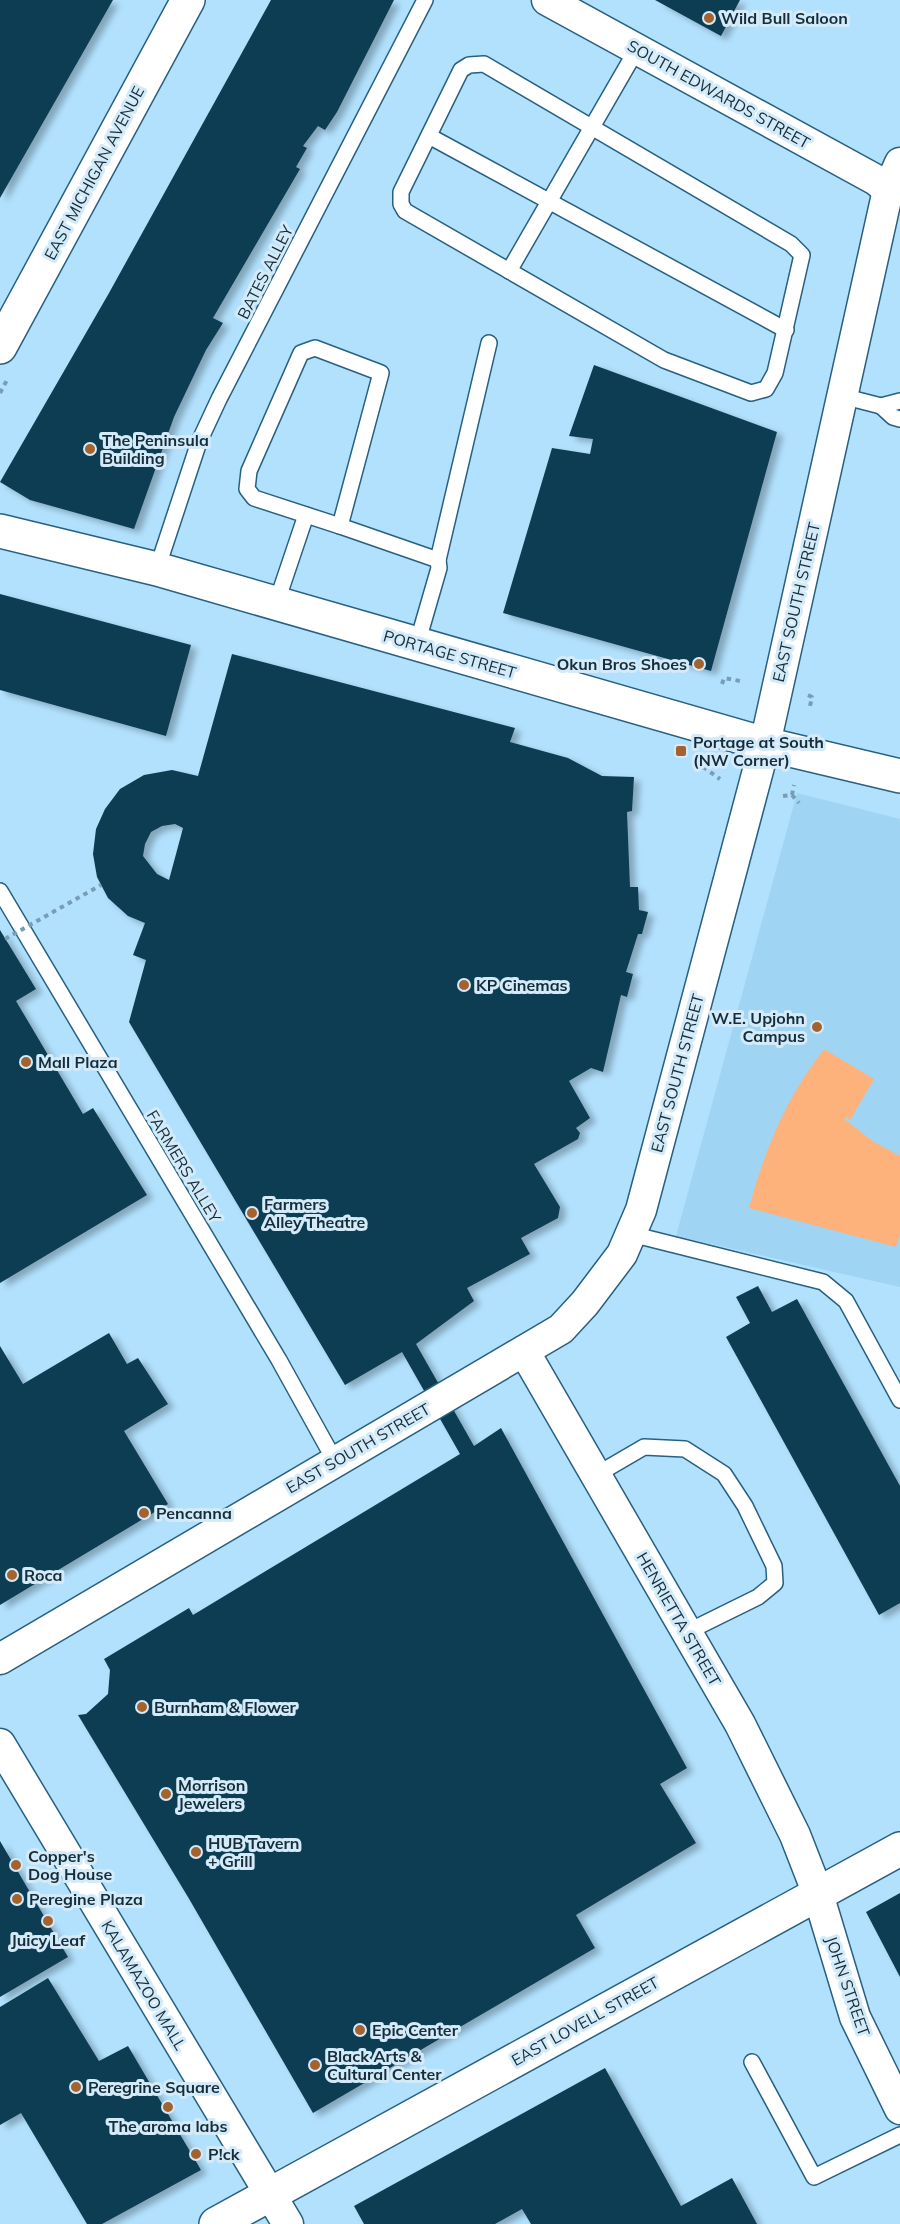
<svg xmlns="http://www.w3.org/2000/svg" width="900" height="2224" viewBox="0 0 900 2224" font-family="Mulish,sans-serif">
  <style>
    .built { fill: #9fd4f3 }
    .green { fill: #feb27b }
    .building { fill: #0f3c53; fill-rule: evenodd; filter: url(#shadow) }
    .lines { fill: none; stroke-linecap: round; stroke-linejoin: round }
    .lane-casing { stroke: #276080; stroke-width: 18 }
    .street-casing { stroke: #276080; stroke-width: 33 }
    .secondary-casing { stroke: #276080; stroke-width: 36 }
    .primary-casing { stroke: #276080; stroke-width: 36 }
    .path { stroke: #789eb5; stroke-width: 4; stroke-dasharray: 4.5 4.5; stroke-linecap: butt }
    .lane { stroke: #fff; stroke-width: 15 }
    .street { stroke: #fff; stroke-width: 30 }
    .secondary { stroke: #fff; stroke-width: 33 }
    .primary { stroke: #fff; stroke-width: 33 }
    .path-bridge { stroke: #789eb5; stroke-width: 4; stroke-dasharray: 4.5 4.5; stroke-linecap: butt }
    .poi-dot { fill: #a4622f; stroke: #d3eaf9; stroke-width: 2 }
    .labels { text-anchor: middle; dominant-baseline: central; stroke-width: 6; stroke-linejoin: round; paint-order: stroke }
    .poi-label { font-size: 16px; font-weight: bold; fill: #152c3a; stroke: #d3eaf9; text-anchor: start }
    .street-label { font-size: 16px; fill: #152c3a; stroke: #d3eaf9 }
  </style>
  <defs>
    <filter id="shadow"><feDropShadow dx="6" dy="4" stdDeviation="3" flood-color="#0004"/></filter>
  </defs>
  <rect width="100%" height="100%" fill="#b2e1fe"/>
  <path class="built" d="M797 793 900 819V1287L676 1236Z"/>
  <path class="green" d="M824 1049 874 1079 850 1120 847 1117 844 1119 874 1142 900 1156V1233L896 1247 749 1208C764 1151 787 1096 824 1049Z"/>
  <g class="building">
    <path d="M0 0H113L0 198Z"/>
    <path d="M271 0H394L337 112 325 130 318 126 303 146 307 148 296 167 300 169 213 318 223 323 206 350 174 417 134 529 30 500 0 482 109 293Z"/>
    <path d="M655 0H740L721 36Z"/>
    <path d="M594 365 777 432 711 671 503 613 552 448 590 454 593 439 569 436Z"/>
    <path d="M0 594 191 645 166 736 0 690Z"/>
    <path d="M232 654 515 728 510 742 568 758 602 776 634 777 632 811 627 812 630 887H638L639 910 648 912 642 934H638L626 972 633 974 627 997 621 995 603 1072 591 1068 569 1081 590 1118 576 1128 580 1133 578 1139 534 1164 560 1207 558 1218 521 1238 530 1254 467 1288 474 1301 416 1344 474 1446 501 1428 687 1768 660 1784 696 1843 576 1915 595 1948 313 2113 188 1897 78 1715 86 1714 108 1694 110 1670 104 1659 189 1608 193 1615 460 1454 402 1352 345 1385 129 1022 146 960 133 955 145 923 128 916 108 898 97 877 93 854 96 829 105 809 120 789 144 775 172 770 198 776ZM175 824 183 828 169 880 157 874 143 856 145 844 151 832 162 826Z"/>
    <path d="M0 930 36 989 16 1001 83 1114 93 1108 147 1195 0 1283Z"/>
    <path d="M758 1286 772 1312 797 1299 900 1486V1603L879 1615 726 1337 750 1323 736 1297Z"/>
    <path d="M109 1333 127 1364 138 1358 168 1404 124 1431 168 1504 0 1605V1346L23 1384Z"/>
    <path d="M0 1841 68 1957 0 1997Z"/>
    <path d="M900 1893V1977L866 1912Z"/>
    <path d="M48 1978 99 2061 128 2046 201 2170 102 2224H87L21 2113 0 2125V2007Z"/>
    <path d="M605 2068 681 2206 732 2178 757 2224H531L522 2209 495 2224H364L354 2206Z"/>
  </g>
  <g class="lines">
    <g class="lane-casing">
      <g id="lane">
        <path d="M484 64 791 244 802 255 775 373 766 389 751 393 664 360 405 211 401 204V192L461 70 469 65Z"/>
        <path d="M429 136 786 330"/>
        <path d="M509 271 637 49"/>
        <path d="M315 348 381 373 340 526 254 498 247 489 249 471 301 353Z"/>
        <path d="M842 396 881 406"/>
        <path d="M900 401 881 406 893 417 900 419"/>
        <path d="M340 526 438 560 439 568 417 644"/>
        <path d="M438 560 489 343"/>
        <path d="M157 569 199 442 219 399 425 0"/>
        <path d="M276 604 306 515"/>
        <path d="M0 891 279 1360 335 1461"/>
        <path d="M631 1234 823 1282 846 1301 900 1400"/>
        <path d="M596 1475 644 1447 685 1449 724 1474 745 1506 774 1566 775 1583 758 1597 687 1632"/>
        <path d="M752 2062 814 2177 900 2135"/>
      </g>
    </g>
    <g class="street-casing">
      <g id="street">
        <path d="M547 0 876 180 888 190"/>
        <path d="M524 1351 740 1724 795 1835 818 1894 855 2017 900 2109"/>
        <path d="M0 1659 561 1329 585 1303 622 1254 641 1210 765 744 888 190 900 163"/>
        <path d="M0 1744 288 2224"/>
      </g>
    </g>
    <g class="secondary-casing">
      <g id="secondary">
        <path d="M0 531 157 569 765 744 900 776"/>
        <path d="M216 2224 900 1849"/>
      </g>
    </g>
    <g class="primary-casing">
      <path id="primary" d="M0 347 188 0"/>
    </g>
    <g class="path">
      <path d="M0 393 7 380"/>
      <path d="M722 684 724 678 740 681"/>
      <path d="M808 695 812 697 810 706"/>
      <path d="M700 760 699 764 720 779"/>
      <path d="M792 795 799 803"/>
      <path d="M783 796 792 795 794 785"/>
    </g>
    <use href="#lane" class="lane"/>
    <use href="#street" class="street"/>
    <use href="#secondary" class="secondary"/>
    <use href="#primary" class="primary"/>
    <path class="path-bridge" d="M5 939 101 885"/>
  </g>
  <g class="poi-dot">
    <circle cx="709" cy="18" r="6"/>
    <circle cx="90" cy="449" r="6"/>
    <circle cx="699" cy="664" r="6"/>
    <rect x="675" y="745" width="12" height="12" rx="3"/>
    <circle cx="464" cy="985" r="6"/>
    <circle cx="817" cy="1027" r="6"/>
    <circle cx="26" cy="1062" r="6"/>
    <circle cx="252" cy="1213" r="6"/>
    <circle cx="144" cy="1513" r="6"/>
    <circle cx="12" cy="1575" r="6"/>
    <circle cx="142" cy="1707" r="6"/>
    <circle cx="166" cy="1794" r="6"/>
    <circle cx="196" cy="1852" r="6"/>
    <circle cx="16" cy="1865" r="6"/>
    <circle cx="17" cy="1899" r="6"/>
    <circle cx="48" cy="1921" r="6"/>
    <circle cx="360" cy="2030" r="6"/>
    <circle cx="315" cy="2065" r="6"/>
    <circle cx="76" cy="2087" r="6"/>
    <circle cx="168" cy="2107" r="6"/>
    <circle cx="196" cy="2154" r="6"/>
  </g>
  <g class="labels">
    <g class="poi-label">
      <text x="721" y="18">Wild Bull Saloon</text>
      <text x="102" y="440">The Peninsula<tspan x="102" dy="18">Building</tspan></text>
      <text x="687" y="664" text-anchor="end">Okun Bros Shoes</text>
      <text x="693" y="742">Portage at South<tspan x="693" dy="18">(NW Corner)</tspan></text>
      <text x="476" y="985">KP Cinemas</text>
      <text x="805" y="1018" text-anchor="end">W.E. Upjohn<tspan x="805" dy="18">Campus</tspan></text>
      <text x="38" y="1062">Mall Plaza</text>
      <text x="264" y="1204">Farmers<tspan x="264" dy="18">Alley Theatre</tspan></text>
      <text x="156" y="1513">Pencanna</text>
      <text x="24" y="1575">Roca</text>
      <text x="154" y="1707">Burnham &amp; Flower</text>
      <text x="178" y="1785">Morrison<tspan x="178" dy="18">Jewelers</tspan></text>
      <text x="208" y="1843">HUB Tavern<tspan x="208" dy="18">+ Grill</tspan></text>
      <text x="28" y="1856">Copper's<tspan x="28" dy="18">Dog House</tspan></text>
      <text x="29" y="1899">Peregine Plaza</text>
      <text x="48" y="1940" text-anchor="middle">Juicy Leaf</text>
      <text x="372" y="2030">Epic Center</text>
      <text x="327" y="2056">Black Arts &amp;<tspan x="327" dy="18">Cultural Center</tspan></text>
      <text x="88" y="2087">Peregrine Square</text>
      <text x="168" y="2126" text-anchor="middle">The aroma labs</text>
      <text x="208" y="2154">P!ck</text>
    </g>
    <g class="street-label">
      <text transform="translate(719 94) rotate(29)">SOUTH EDWARDS STREET</text>
      <text transform="translate(94 173) rotate(-62)">EAST MICHIGAN AVENUE</text>
      <text transform="translate(265 272) rotate(-63)">BATES ALLEY</text>
      <text transform="translate(796 602) rotate(-77)">EAST SOUTH STREET</text>
      <text transform="translate(450 654) rotate(16)">PORTAGE STREET</text>
      <text transform="translate(677 1073) rotate(-75)">EAST SOUTH STREET</text>
      <text transform="translate(184 1166) rotate(59)">FARMERS ALLEY</text>
      <text transform="translate(358 1448) rotate(-30)">EAST SOUTH STREET</text>
      <text transform="translate(679 1619) rotate(60)">HENRIETTA STREET</text>
      <text transform="translate(144 1985) rotate(59)">KALAMAZOO MALL</text>
      <text transform="translate(848 1986) rotate(71)">JOHN STREET</text>
      <text transform="translate(585 2021) rotate(-29)">EAST LOVELL STREET</text>
    </g>
  </g>
</svg>
